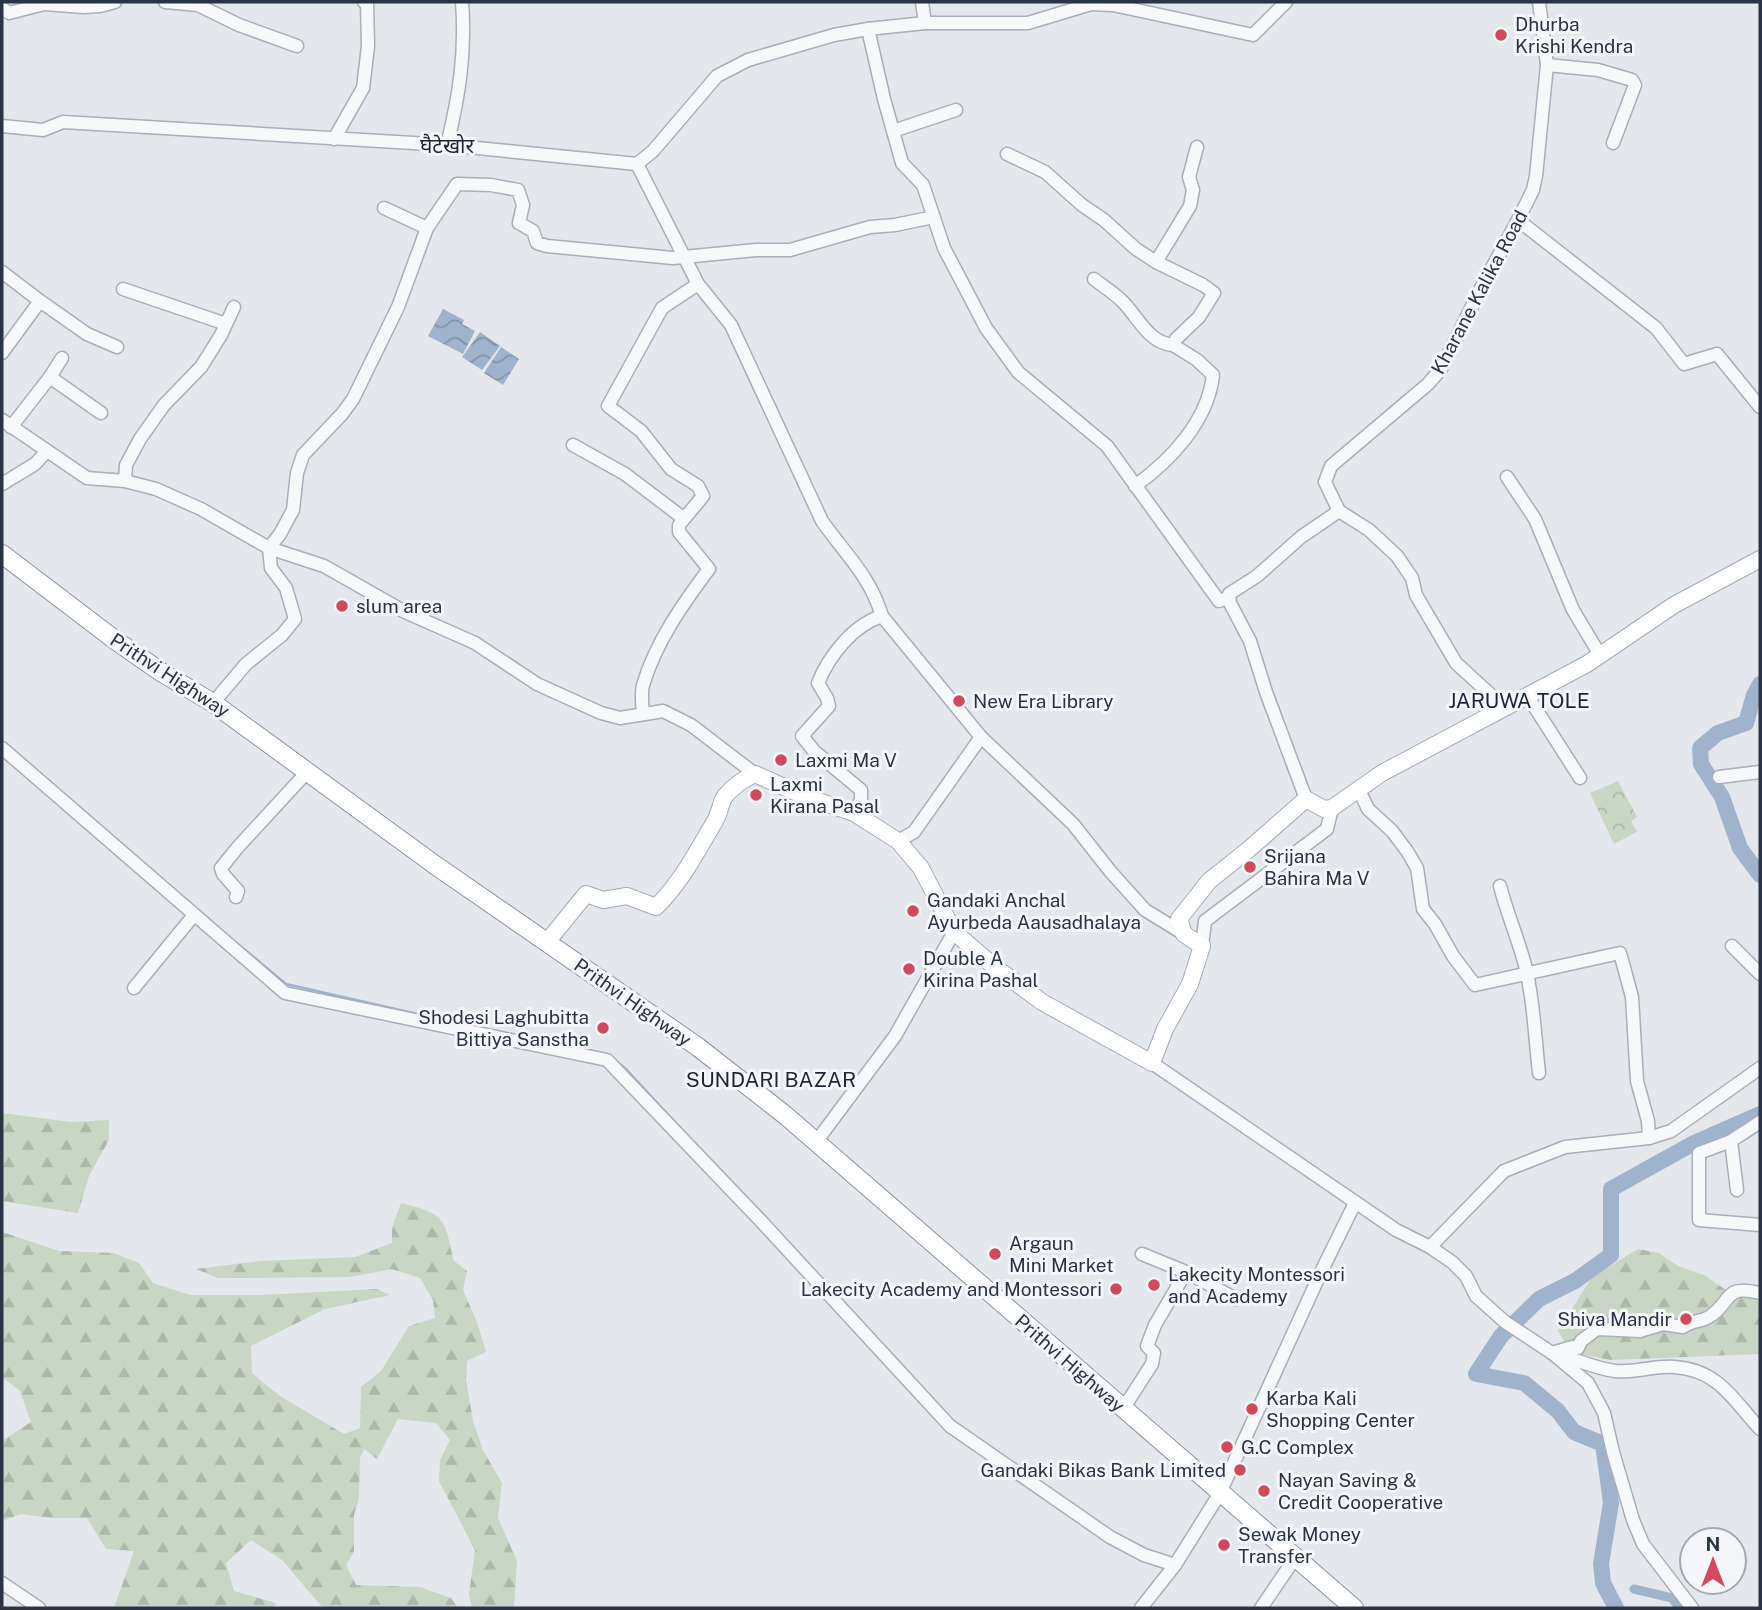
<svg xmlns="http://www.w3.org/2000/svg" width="1762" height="1610" viewBox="0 0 1762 1610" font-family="'Public Sans','Noto Sans Devanagari',sans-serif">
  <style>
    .forest { fill: url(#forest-firs) }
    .park { fill: url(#park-crowns) }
    .water { fill: url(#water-waves) }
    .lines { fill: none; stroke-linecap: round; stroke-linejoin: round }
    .stream { stroke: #9fb4cc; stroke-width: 2.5 }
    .canal { stroke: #9fb4cc; stroke-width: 9 }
    .river { stroke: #9fb4cc; stroke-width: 16 }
    .minor-casing { stroke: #a9aeb7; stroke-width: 15 }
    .major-casing { stroke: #a3abb8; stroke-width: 18 }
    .highway-casing { stroke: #8b94a3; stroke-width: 20 }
    .minor { stroke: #f7f8fa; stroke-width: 12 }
    .major { stroke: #fff; stroke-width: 16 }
    .highway { stroke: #fff; stroke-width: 18 }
    .poi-dot { fill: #d1495b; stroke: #f4f6f9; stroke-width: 2.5 }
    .labels { text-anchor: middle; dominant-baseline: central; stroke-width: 6; stroke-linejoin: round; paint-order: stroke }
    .poi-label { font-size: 19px; fill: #2b3445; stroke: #f4f6f9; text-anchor: start }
    .street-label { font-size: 19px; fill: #2b3445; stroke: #f4f6f9 }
    .neighbourhood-label { font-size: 21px; fill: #1d2536; stroke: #f4f6f9 }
  </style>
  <defs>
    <pattern id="forest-firs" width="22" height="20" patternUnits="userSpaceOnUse" patternTransform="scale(1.75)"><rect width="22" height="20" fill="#c9d6c5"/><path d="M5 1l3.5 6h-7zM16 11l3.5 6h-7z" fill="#adb8ab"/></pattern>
    <pattern id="park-crowns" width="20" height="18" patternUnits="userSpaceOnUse" patternTransform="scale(1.75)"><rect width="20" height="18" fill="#c9d6c5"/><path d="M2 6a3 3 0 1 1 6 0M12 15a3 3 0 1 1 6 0" fill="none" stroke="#adb8ab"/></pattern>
    <pattern id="water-waves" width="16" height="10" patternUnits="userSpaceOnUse" patternTransform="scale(1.75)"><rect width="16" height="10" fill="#9fb4cc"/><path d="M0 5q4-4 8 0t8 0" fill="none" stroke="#8293a7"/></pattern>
  </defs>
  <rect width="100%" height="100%" fill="#e4e7ec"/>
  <g class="forest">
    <path d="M2 1113 71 1122 109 1120V1140L89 1176 78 1213 2 1201Z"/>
    <path d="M401 1203C446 1214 444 1218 454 1261L467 1271 463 1290 477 1322 486 1352 467 1361 466 1379 473 1421 483 1450 502 1483 498 1518 517 1561 514 1608H472L469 1594 475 1550 439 1481 440 1460 450 1440 436 1423 398 1419 377 1459 364 1449 360 1458 359 1498 354 1515V1552L346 1565 356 1585 420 1587 451 1598 458 1608H323L282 1560 251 1540 226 1563 234 1591 276 1603 274 1608H114L134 1551 106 1549 87 1518H52L21 1514 2 1521V1441L31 1422 20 1391 2 1377V1232L59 1251 113 1253 139 1263 153 1283 190 1295H261L377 1289 390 1295 325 1309 251 1346 252 1373 280 1396 344 1434 360 1428 361 1387 381 1371 409 1326 435 1318 433 1300 420 1278 392 1269 350 1277 244 1278H218L196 1269 261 1261 355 1257 392 1243V1227Z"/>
    <path d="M1638 1249 1659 1253 1678 1266 1704 1275 1736 1297 1753 1296 1760 1303V1354L1610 1360 1571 1352 1558 1331 1592 1277Z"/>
  </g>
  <path class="park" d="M1618 781 1637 817 1631 821 1637 832 1614 844 1590 793Z"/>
  <g class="water">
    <path d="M443 309 464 320 462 324 475 331 463 354 428 336Z"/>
    <path d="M480 332 500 346 482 370 462 357Z"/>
    <path d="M501 347 519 359 503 385 484 373Z"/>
  </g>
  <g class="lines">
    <g class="stream">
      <path d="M244 949 286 984 435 1018"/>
      <path d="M588 1050 606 1054"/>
      <path d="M617 1062 626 1069 685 1133"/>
      <path d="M711 1160 728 1178"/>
    </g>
    <path class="canal" d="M1634 1589 1672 1598 1679 1608"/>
    <g class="river">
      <path d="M1760 684 1754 695 1746 723 1718 733 1700 748 1701 764 1722 797 1740 848 1760 875"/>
      <path d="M1616 1608 1603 1583 1601 1564 1611 1503 1603 1444 1574 1432 1558 1411 1524 1383 1476 1374 1501 1336 1539 1299 1575 1281 1611 1255V1189L1694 1143 1760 1114"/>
    </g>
    <g class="minor-casing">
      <g id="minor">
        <path d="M165 2 198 5 239 25 297 46"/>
        <path d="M922 2 925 23"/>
        <path d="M2 8 9 13 44 4 84 7 100 6 115 2"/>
        <path d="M868 29 884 99 902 163 923 185 944 248 986 328 1018 372 1107 446 1219 601 1228 598"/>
        <path d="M1547 65 1598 70 1632 80 1635 85 1613 143"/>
        <path d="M2 126 43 130 63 122 447 145 637 164 653 151 717 76 748 60 834 35 868 29 925 23H1028L1091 4 1113 5 1253 35 1286 2"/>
        <path d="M893 131 956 110"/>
        <path d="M334 139 363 88 368 46 367 3 364 2"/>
        <path d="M447 145C459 97 466 52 462 2"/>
        <path d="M1007 154 1045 172 1082 205 1104 220 1136 249 1156 262"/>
        <path d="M637 164 698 284 731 325 822 521C846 555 870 576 882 616L981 737 1073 824 1110 871 1145 910 1184 934"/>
        <path d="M384 208 427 228"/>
        <path d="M1518 220 1656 328 1684 364 1717 354 1760 407"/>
        <path d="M2 272 40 301 2 353"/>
        <path d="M1094 279C1104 287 1116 294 1124 303 1139 319 1149 343 1173 345"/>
        <path d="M123 289 226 324"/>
        <path d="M40 301 87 334 117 347"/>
        <path d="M50 377 101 413"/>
        <path d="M2 420 87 478 125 481 156 489 201 509 269 548 324 566 405 612 475 643 537 684 601 713 620 718 663 711 691 725 755 774"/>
        <path d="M11 427 50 377 62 358"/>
        <path d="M573 445 625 474 683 518"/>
        <path d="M1507 477 1535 519 1573 610 1600 655"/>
        <path d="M125 481 126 465 140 439 164 405 201 367 221 335 234 307"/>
        <path d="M2 484 35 464 47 451"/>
        <path d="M1135 486C1171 460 1208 421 1213 375L1197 360 1173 345 1176 339 1199 317 1214 293 1203 285 1156 262 1190 206 1193 190 1189 177 1197 147"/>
        <path d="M1339 511 1369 530 1397 556 1412 578 1416 595 1456 663 1504 707"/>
        <path d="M1527 695 1580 778"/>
        <path d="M213 703 246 664 282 635 295 619 286 588 271 568 269 548 280 534 293 510 297 473 303 455 342 414 353 399 398 307 427 228 457 184 491 185 518 190 523 205 519 223 533 231 537 243 547 246 673 258 756 250H790L870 227 895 225 934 217"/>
        <path d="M643 713C642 704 641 693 643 685 656 642 682 605 709 569L679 532V525L703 496 698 486 671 469 641 431 608 406 662 308 698 284"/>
        <path d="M2 748 285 993 607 1060 760 1220 950 1426 1110 1537 1144 1555 1175 1565"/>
        <path d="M1719 777 1760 772"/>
        <path d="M1359 790 1368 809 1392 831 1407 851 1417 868 1423 909 1435 924 1453 956 1475 985 1620 953 1632 997 1637 1081 1648 1121 1649 1138"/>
        <path d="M1306 799 1266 692 1250 641 1230 603 1229 594 1257 576 1301 537 1339 511 1325 482 1331 466 1428 384 1441 369 1480 290 1518 220 1533 190 1536 176 1547 65 1539 2"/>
        <path d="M854 813 861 800V790L814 751 802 736 829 706 827 698 818 683C829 656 853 625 882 616"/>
        <path d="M898 841 914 832 981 737"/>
        <path d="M1500 886C1507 914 1519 940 1526 969 1534 1002 1535 1039 1539 1073"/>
        <path d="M236 897 238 891 223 874 221 868 238 847 308 771"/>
        <path d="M1202 946 1205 921 1327 829 1332 808"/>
        <path d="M1732 946 1760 974"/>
        <path d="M134 988 194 915"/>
        <path d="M1152 1063 1396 1230 1430 1247 1504 1171 1565 1147 1649 1138 1671 1131 1760 1068"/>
        <path d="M1760 1122 1731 1141 1699 1153V1220L1760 1225"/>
        <path d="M1731 1141 1737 1190"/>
        <path d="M816 1142 895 1036 954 932"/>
        <path d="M1430 1247 1452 1262 1466 1276 1476 1296 1505 1322 1552 1353 1588 1383 1604 1413 1613 1452 1633 1520 1643 1544 1692 1608"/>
        <path d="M1186 1272 1236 1299"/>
        <path d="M1760 1293C1722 1284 1733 1302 1709 1317 1700 1322 1691 1321 1683 1327L1663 1324 1640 1331 1597 1329 1581 1341 1578 1348 1572 1347 1552 1353C1574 1358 1593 1368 1615 1371 1636 1373 1655 1365 1675 1367 1719 1370 1734 1401 1760 1429"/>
        <path d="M1123 1409 1152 1364 1154 1353 1147 1346 1155 1325 1186 1272 1142 1254"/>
        <path d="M2 1583 39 1608"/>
        <path d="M1141 1608 1175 1565 1220 1493 1322 1270 1355 1203"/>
        <path d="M1261 1608 1295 1558"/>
      </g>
    </g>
    <g class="major-casing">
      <path id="major" d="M547 942 586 894 603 900 627 896 656 907C680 884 698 850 715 821 720 813 720 803 725 796 734 786 743 779 755 774L804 796 854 813 898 841 921 868 954 932 996 968 1042 1002 1152 1063 1165 1029 1190 984 1202 946 1184 934 1179 919 1209 881 1248 850 1306 799 1324 809 1332 808 1382 773 1587 664 1674 605 1760 559"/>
    </g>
    <g class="highway-casing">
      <path id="highway" d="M2 554 115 640 161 672 213 703 435 865 698 1047 785 1115 1354 1608"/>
    </g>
    <use href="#minor" class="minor"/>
    <use href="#major" class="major"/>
    <use href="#highway" class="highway"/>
  </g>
  <g class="poi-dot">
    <circle cx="1501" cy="35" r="7"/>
    <circle cx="342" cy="606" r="7"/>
    <circle cx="959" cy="701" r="7"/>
    <circle cx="781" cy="760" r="7"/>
    <circle cx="756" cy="795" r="7"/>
    <circle cx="1250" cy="867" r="7"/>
    <circle cx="913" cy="911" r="7"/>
    <circle cx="909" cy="969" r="7"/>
    <circle cx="603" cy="1028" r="7"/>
    <circle cx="995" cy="1254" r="7"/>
    <circle cx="1154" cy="1285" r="7"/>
    <circle cx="1116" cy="1289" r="7"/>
    <circle cx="1686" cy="1319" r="7"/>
    <circle cx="1252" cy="1409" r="7"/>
    <circle cx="1227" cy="1447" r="7"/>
    <circle cx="1240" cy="1470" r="7"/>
    <circle cx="1264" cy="1491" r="7"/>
    <circle cx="1224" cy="1545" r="7"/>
  </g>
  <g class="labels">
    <g class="poi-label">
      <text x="1515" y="24">Dhurba<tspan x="1515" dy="22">Krishi Kendra</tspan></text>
      <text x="356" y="606">slum area</text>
      <text x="973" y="701">New Era Library</text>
      <text x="795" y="760">Laxmi Ma V</text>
      <text x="770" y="784">Laxmi<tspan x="770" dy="22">Kirana Pasal</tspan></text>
      <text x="1264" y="856">Srijana<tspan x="1264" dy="22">Bahira Ma V</tspan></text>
      <text x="927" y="900">Gandaki Anchal<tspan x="927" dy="22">Ayurbeda Aausadhalaya</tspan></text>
      <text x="923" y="958">Double A<tspan x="923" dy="22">Kirina Pashal</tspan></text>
      <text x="589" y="1017" text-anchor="end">Shodesi Laghubitta<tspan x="589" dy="22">Bittiya Sanstha</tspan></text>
      <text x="1009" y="1243">Argaun<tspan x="1009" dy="22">Mini Market</tspan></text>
      <text x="1168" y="1274">Lakecity Montessori<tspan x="1168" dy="22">and Academy</tspan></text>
      <text x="1102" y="1289" text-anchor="end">Lakecity Academy and Montessori</text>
      <text x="1672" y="1319" text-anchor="end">Shiva Mandir</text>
      <text x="1266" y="1398">Karba Kali<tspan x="1266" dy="22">Shopping Center</tspan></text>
      <text x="1241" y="1447">G.C Complex</text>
      <text x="1226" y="1470" text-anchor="end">Gandaki Bikas Bank Limited</text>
      <text x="1278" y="1480">Nayan Saving &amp;<tspan x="1278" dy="22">Credit Cooperative</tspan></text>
      <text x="1238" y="1534">Sewak Money<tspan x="1238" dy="22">Transfer</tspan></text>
    </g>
    <g class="street-label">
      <text transform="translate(1479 292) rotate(-62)">Kharane Kalika Road</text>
      <text transform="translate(170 675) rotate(33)">Prithvi Highway</text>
      <text transform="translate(633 1002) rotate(35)">Prithvi Highway</text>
      <text transform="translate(1070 1363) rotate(41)">Prithvi Highway</text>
    </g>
    <g class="neighbourhood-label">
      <text x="447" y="145">घैटेखोर</text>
      <text x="1519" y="700">JARUWA TOLE</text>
      <text x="771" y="1079">SUNDARI BAZAR</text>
    </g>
  </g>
  <rect width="1762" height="1610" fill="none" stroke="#2b3445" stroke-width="7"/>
  <g transform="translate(1713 1561)"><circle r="33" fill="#f4f6f9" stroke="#a4a8b1" stroke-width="2"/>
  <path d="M0-5L12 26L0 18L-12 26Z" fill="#d1495b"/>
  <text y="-10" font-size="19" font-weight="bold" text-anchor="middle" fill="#2b3445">N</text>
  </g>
</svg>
